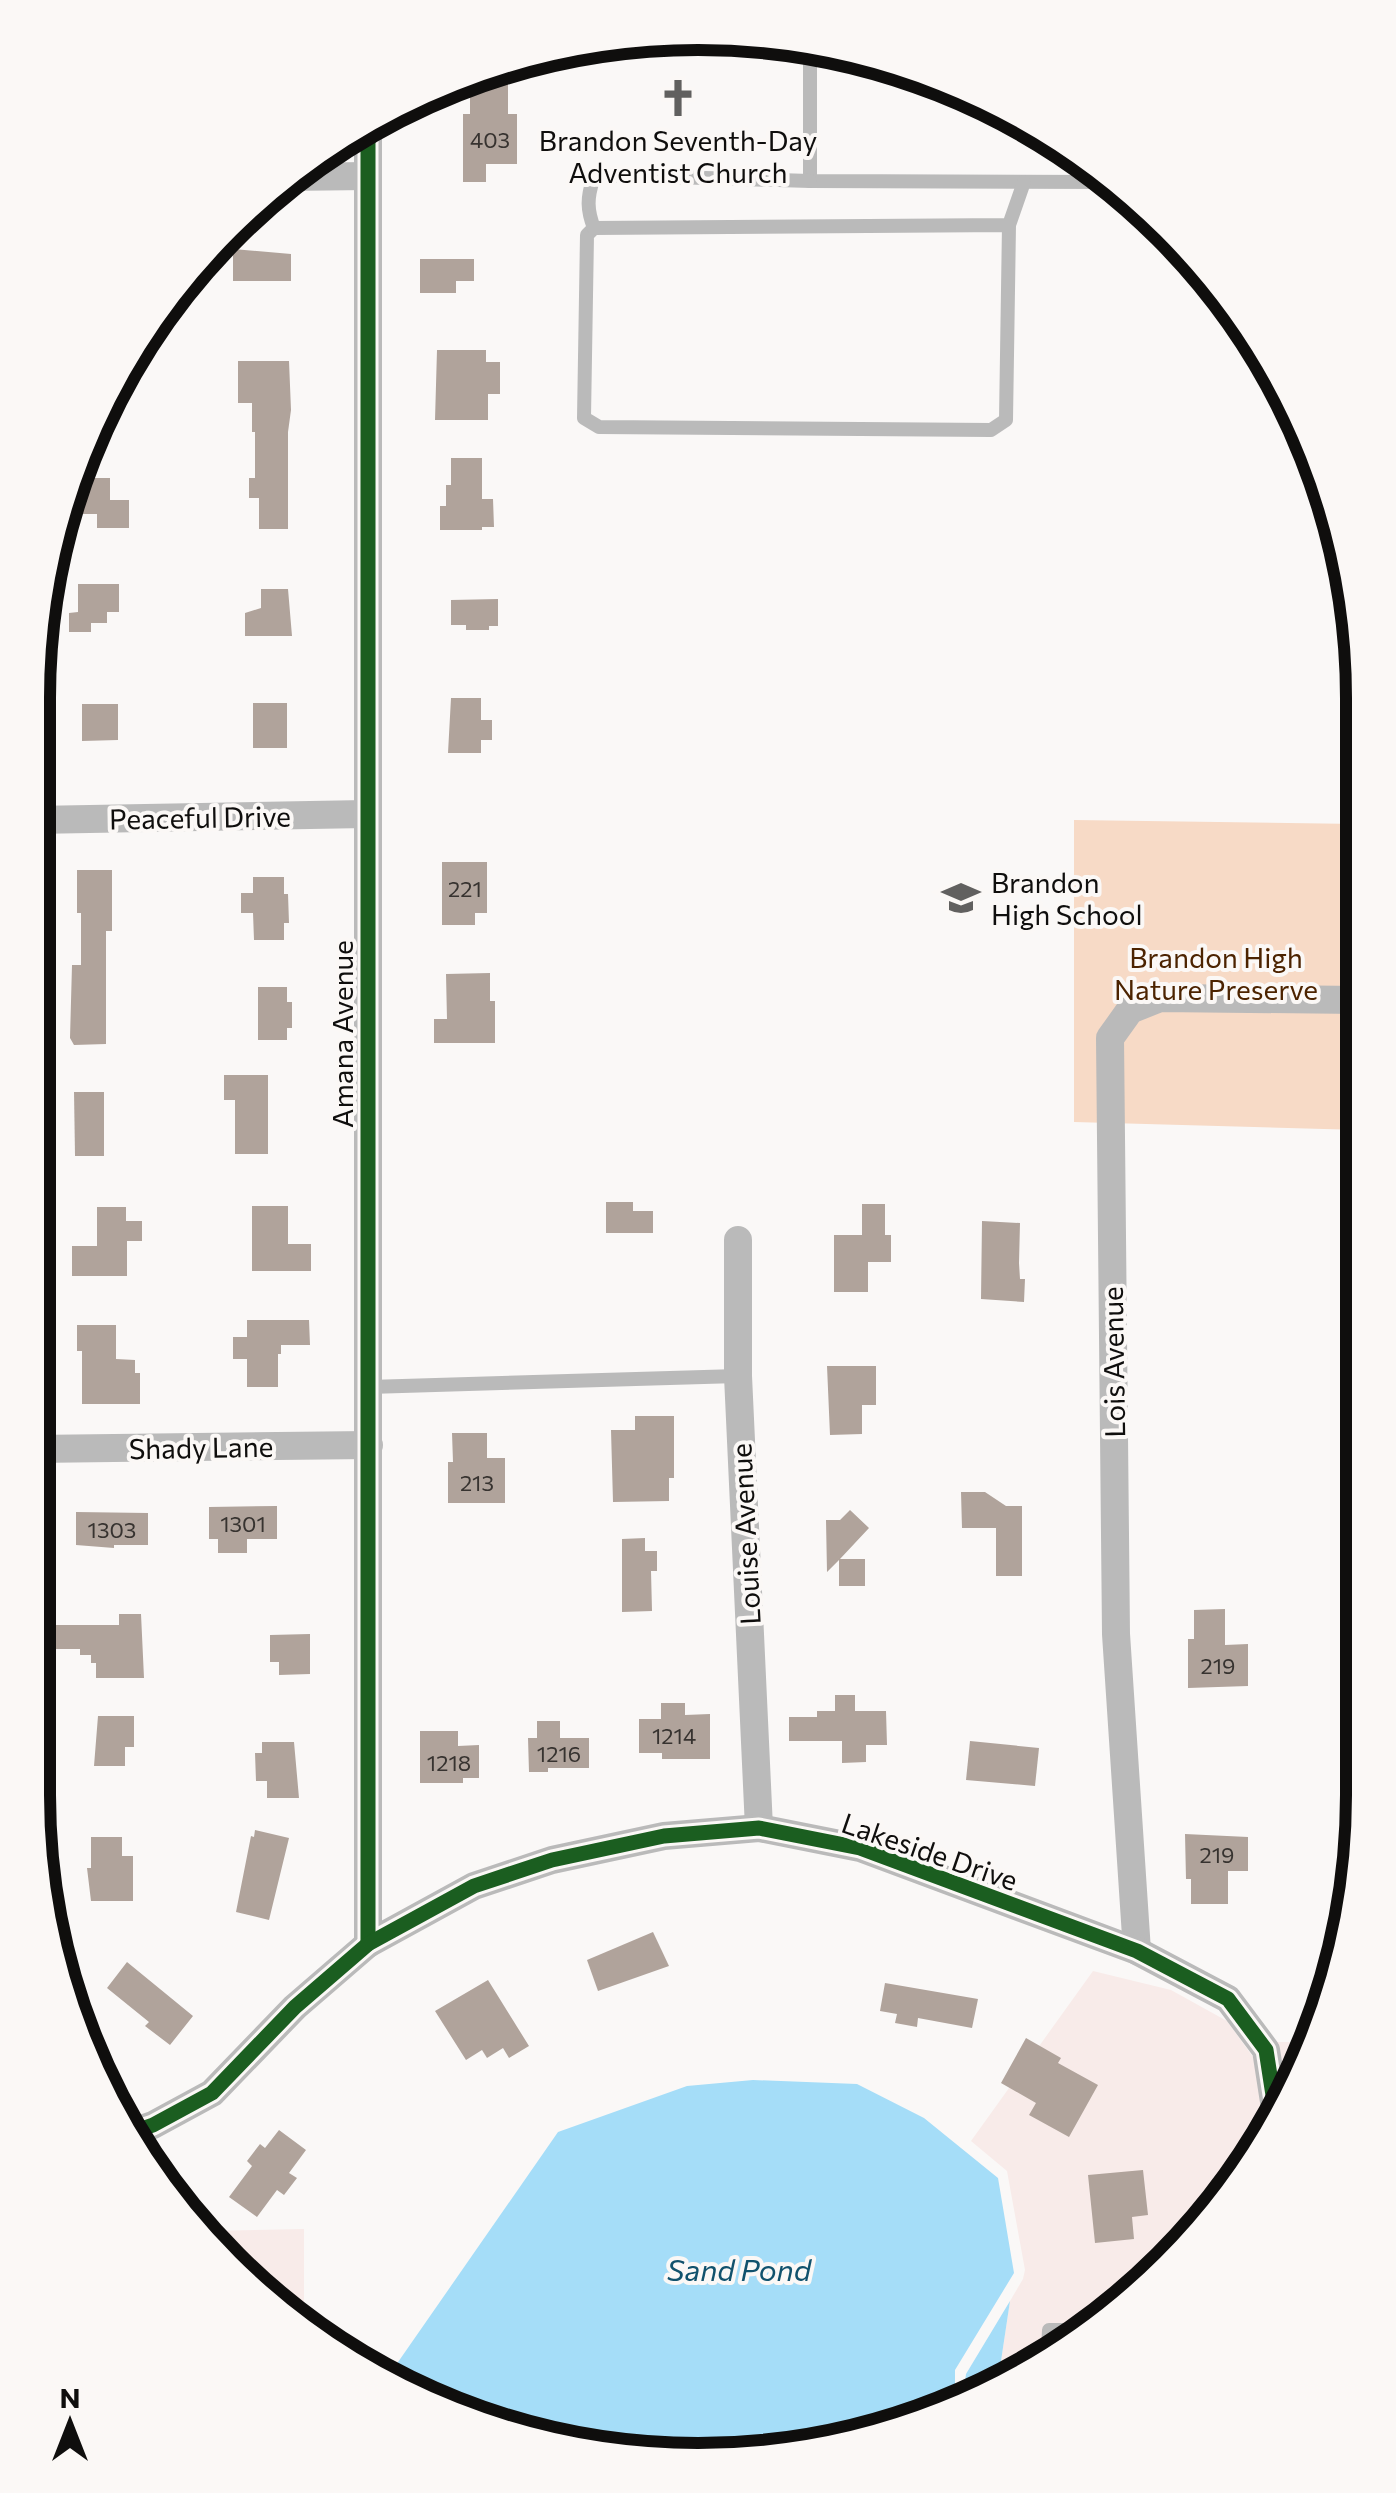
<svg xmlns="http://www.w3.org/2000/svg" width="1396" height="2493" viewBox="0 0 1396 2493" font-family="Commissioner,sans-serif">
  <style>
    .commercial { fill: #f8ebe9 }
    .green { fill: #f7dac6 }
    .water { fill: #a5ddf8 }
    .building { fill: #b0a39b }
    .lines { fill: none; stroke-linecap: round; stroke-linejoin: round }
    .lane { stroke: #bababa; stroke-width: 14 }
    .street { stroke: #bababa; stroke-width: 28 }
    .cycleway-casing { stroke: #fbf8f6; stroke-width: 21 }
    .cycleway { stroke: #1b5e20; stroke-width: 15 }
    .labels { text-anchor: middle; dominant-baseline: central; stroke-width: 8; stroke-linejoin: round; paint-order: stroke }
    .number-label { font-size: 22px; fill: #373330 }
    .poi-label { font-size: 28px; fill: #0f0e0d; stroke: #fbf8f6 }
    .street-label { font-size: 28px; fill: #0f0e0d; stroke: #fbf8f6 }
    .park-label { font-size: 28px; fill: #4c2300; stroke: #fbf8f6 }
    .water-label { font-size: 30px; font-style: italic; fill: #11526d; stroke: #fbf8f6 }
    .rim { fill: none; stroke: #0f0e0d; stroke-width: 12 }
  </style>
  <rect width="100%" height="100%" fill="#faf8f7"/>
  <g class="commercial">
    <path d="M1093 1971 1171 1990 1227 2021 1253 2057 1264 2114 1265 2140 1136 2296 998 2381 1010 2301 1023 2279 1025 2270 1007 2171 971 2141Z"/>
    <path d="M1276 2042H1313L1288 2098 1278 2048Z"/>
    <path d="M304 2229V2326L203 2231Z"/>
  </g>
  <path class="green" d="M1074 820 1359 824 1360 1130 1074 1122Z"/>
  <g class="water">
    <path d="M753 2080 857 2084 924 2118 998 2178 1014 2273 955 2370V2391L939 2404 933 2414 741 2459 525 2438 381 2372 396 2365 558 2132 687 2086Z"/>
    <path d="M1010 2301 998 2381 949 2411 963 2398 966 2374Z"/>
  </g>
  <g class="building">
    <path d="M470 80H508V114H517V164H486V182H463V114H470Z"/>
    <path d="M233 249 291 254V281H233Z"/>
    <path d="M420 259H474V281H456V293H420Z"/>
    <path d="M437 350H486V362H500V394H488V420H435Z"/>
    <path d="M238 361H289L291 410 288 432V529H259V498H249V478H255V432H252V403H238Z"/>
    <path d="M451 458H482V499H493L494 527H482V530H440V506H446V485H451Z"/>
    <path d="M81 478H110V500H129V528H97V514H82Z"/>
    <path d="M78 584H119V612H107V623H91V632H69V613L78 612Z"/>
    <path d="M261 589H288L292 636H245V613L261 608Z"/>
    <path d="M498 599V626H489V630H466V625H451V600Z"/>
    <path d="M451 698H481V720H492V740H481V753H448Z"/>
    <rect x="253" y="703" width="34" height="45"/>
    <path d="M82 704H118V740L82 741Z"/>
    <path d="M442 862H487V913H475V925H442Z"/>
    <path d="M77 870H112V931H106V1044L74 1045 70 1038 72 965H81V913H77Z"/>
    <path d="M253 877H284V894H288L289 923H284V940H254L253 913H241V893H253Z"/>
    <path d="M490 973V1001H495V1043H434V1019H447L446 974Z"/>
    <path d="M258 987H287V1002H292V1028H287V1040H258Z"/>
    <path d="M224 1075H268V1154H235V1100H224Z"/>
    <path d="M74 1092H104V1156H75Z"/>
    <path d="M606 1202H633V1211H653V1233H606Z"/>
    <path d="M862 1204H885V1235H891V1262H868V1292H834V1235H862Z"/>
    <path d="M252 1206H288V1244H311V1271H252Z"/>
    <path d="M97 1207H126V1221H142V1241H127V1276H72V1246H97Z"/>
    <path d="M982 1221 1020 1223 1019 1263 1020 1279H1025L1024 1302 981 1299Z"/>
    <path d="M247 1320H309L310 1345H281V1354H278V1387H247V1359H233V1337H247Z"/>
    <path d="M77 1325H116V1359L135 1360V1373H140V1404H82V1351H77Z"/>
    <path d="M827 1366H876V1405H862V1434L830 1435Z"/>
    <path d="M635 1416H674V1478H669V1501L613 1502 611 1430H635Z"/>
    <path d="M452 1433H487V1458H505V1503H448V1462H453Z"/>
    <path d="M961 1492H985L1006 1506H1022V1576H996V1528H962Z"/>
    <path d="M277 1506V1539H247V1553H218V1539H209V1507Z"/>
    <path d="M850 1510 869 1528 840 1559H865V1586H839V1560L827 1572 826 1520H840Z"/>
    <path d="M76 1512 148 1513V1545H114V1548L76 1545Z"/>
    <path d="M645 1538V1551H657V1571H651L652 1611 622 1612V1539Z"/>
    <path d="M1225 1609V1645L1248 1644V1686L1188 1688V1639H1194V1610Z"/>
    <path d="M119 1614H141L144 1678H96V1663H91V1655H80V1649H56V1625H119Z"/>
    <path d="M310 1634V1674L279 1675V1662H270V1635Z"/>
    <path d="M835 1695H855V1711H886L887 1745H866V1762L842 1763V1741H789V1717H817V1711H835Z"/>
    <path d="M661 1703H685V1715L710 1714V1759H662V1753H639V1719H661Z"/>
    <path d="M98 1716H134V1747H125V1766H94Z"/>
    <path d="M537 1721H560V1738H589V1768H548V1772H529L528 1738H537Z"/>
    <path d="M420 1731H458V1746L479 1745V1778H463V1783H420Z"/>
    <path d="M970 1741 1039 1748 1035 1786 966 1780Z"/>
    <path d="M262 1742H294L299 1798H267V1781H256L255 1753H262Z"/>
    <path d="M255 1830 289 1838 269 1920 236 1912 251 1836 254 1837Z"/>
    <path d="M1185 1834 1248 1837V1871H1228V1904H1191V1879H1186Z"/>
    <path d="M91 1837H122V1856H133V1901H91L87 1868H91Z"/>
    <path d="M653 1932 669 1966 598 1991 587 1960Z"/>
    <path d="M127 1962 193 2016 170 2045 145 2026 149 2022 107 1988Z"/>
    <path d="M488 1980 529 2046 509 2058 503 2048 487 2058 482 2050 466 2060 435 2011Z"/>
    <path d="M885 1983 978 1999 972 2028 918 2018 917 2027 895 2023 897 2014 880 2011Z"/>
    <path d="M1026 2038 1061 2058 1058 2063 1098 2085 1069 2137 1029 2115 1036 2103 1001 2083Z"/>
    <path d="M279 2130 306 2150 289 2173 297 2178 284 2195 277 2190 257 2217 229 2197 252 2166 247 2161 260 2144 265 2148Z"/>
    <path d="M1143 2170 1148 2215 1132 2217 1134 2239 1095 2243 1088 2175Z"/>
  </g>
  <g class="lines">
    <g class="lane">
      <path d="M810 44V181L1109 182"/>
      <path d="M1009 225 594 228 587 235 584 418 599 427 991 430 1006 420 1009 225 1024 182"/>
      <path d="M594 228C587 210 587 198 593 180L605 175 810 181"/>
      <path d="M369 1387 738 1376"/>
      <path d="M1048 2350 1049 2330H1081"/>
    </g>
    <g class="street">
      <path d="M285 177 368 176"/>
      <path d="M34 820 366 814"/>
      <path d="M738 1240V1376L759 1828"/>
      <path d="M33 1449 369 1445"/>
      <path d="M368 1944V123"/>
      <path d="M1137 1951 1116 1634 1110 1038 1130 1010 1160 998 1359 1000"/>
      <path d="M133 2132 153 2125 212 2093 295 2007 368 1944 474 1886 552 1860 664 1836 759 1828 860 1848 1137 1951 1228 1999 1266 2050 1277 2121"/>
    </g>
    <g class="cycleway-casing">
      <g id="cycleway">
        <path d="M368 1944V123"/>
        <path d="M133 2132 153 2125 212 2093 295 2007 368 1944 474 1886 552 1860 664 1836 759 1828 860 1848 1137 1951 1228 1999 1266 2050 1277 2121"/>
      </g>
    </g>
    <use href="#cycleway" class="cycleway"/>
  </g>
  <defs>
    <g id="church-bare" transform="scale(3)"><path d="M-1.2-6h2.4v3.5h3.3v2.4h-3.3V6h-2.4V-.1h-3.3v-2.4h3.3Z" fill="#61605f" stroke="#fbf8f6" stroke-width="2.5" paint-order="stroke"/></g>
    <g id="school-bare" transform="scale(3)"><path d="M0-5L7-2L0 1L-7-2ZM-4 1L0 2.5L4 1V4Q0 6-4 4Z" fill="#61605f" stroke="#fbf8f6" stroke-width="2.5" paint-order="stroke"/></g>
  </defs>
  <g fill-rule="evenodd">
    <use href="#church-bare" x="678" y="98"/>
    <use href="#school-bare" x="961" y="898"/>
  </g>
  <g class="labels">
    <g class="number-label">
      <text x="490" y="139">403</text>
      <text x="465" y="888">221</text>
      <text x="477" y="1482">213</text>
      <text x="243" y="1523">1301</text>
      <text x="112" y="1529">1303</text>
      <text x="1218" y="1665">219</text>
      <text x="674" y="1735">1214</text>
      <text x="559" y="1753">1216</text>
      <text x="449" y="1762">1218</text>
      <text x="1217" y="1854">219</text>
    </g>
    <g class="poi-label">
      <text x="678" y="140">Brandon Seventh-Day<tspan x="678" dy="32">Adventist Church</tspan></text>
      <text x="991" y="882" text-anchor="start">Brandon<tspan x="991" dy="32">High School</tspan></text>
    </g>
    <g class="street-label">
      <text transform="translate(200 817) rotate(-1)">Peaceful Drive</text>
      <text transform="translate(342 1034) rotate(-90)">Amana Avenue</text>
      <text transform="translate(1113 1362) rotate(-91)">Lois Avenue</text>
      <text transform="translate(201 1447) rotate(-1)">Shady Lane</text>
      <text transform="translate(745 1534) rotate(-93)">Louise Avenue</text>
      <text transform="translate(930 1851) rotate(19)">Lakeside Drive</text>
    </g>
    <g class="park-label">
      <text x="1216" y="957">Brandon High<tspan x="1216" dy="32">Nature Preserve</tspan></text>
    </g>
    <g class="water-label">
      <text x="739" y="2268">Sand Pond</text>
    </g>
  </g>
  <path d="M0 0H1396V2493H0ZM698 50H698A648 648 0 0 1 1346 698V1795A648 648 0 0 1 698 2443H698A648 648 0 0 1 50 1795V698A648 648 0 0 1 698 50Z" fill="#fbf8f6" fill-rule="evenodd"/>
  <path class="rim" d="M698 50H698A648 648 0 0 1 1346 698V1795A648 648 0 0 1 698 2443H698A648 648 0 0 1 50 1795V698A648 648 0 0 1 698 50Z"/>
  <g transform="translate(70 2423)" stroke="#fbf8f6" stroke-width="8" paint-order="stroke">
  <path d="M0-8L18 38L0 25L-18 38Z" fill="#0f0e0d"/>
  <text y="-15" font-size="28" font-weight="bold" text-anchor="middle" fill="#0f0e0d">N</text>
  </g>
</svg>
